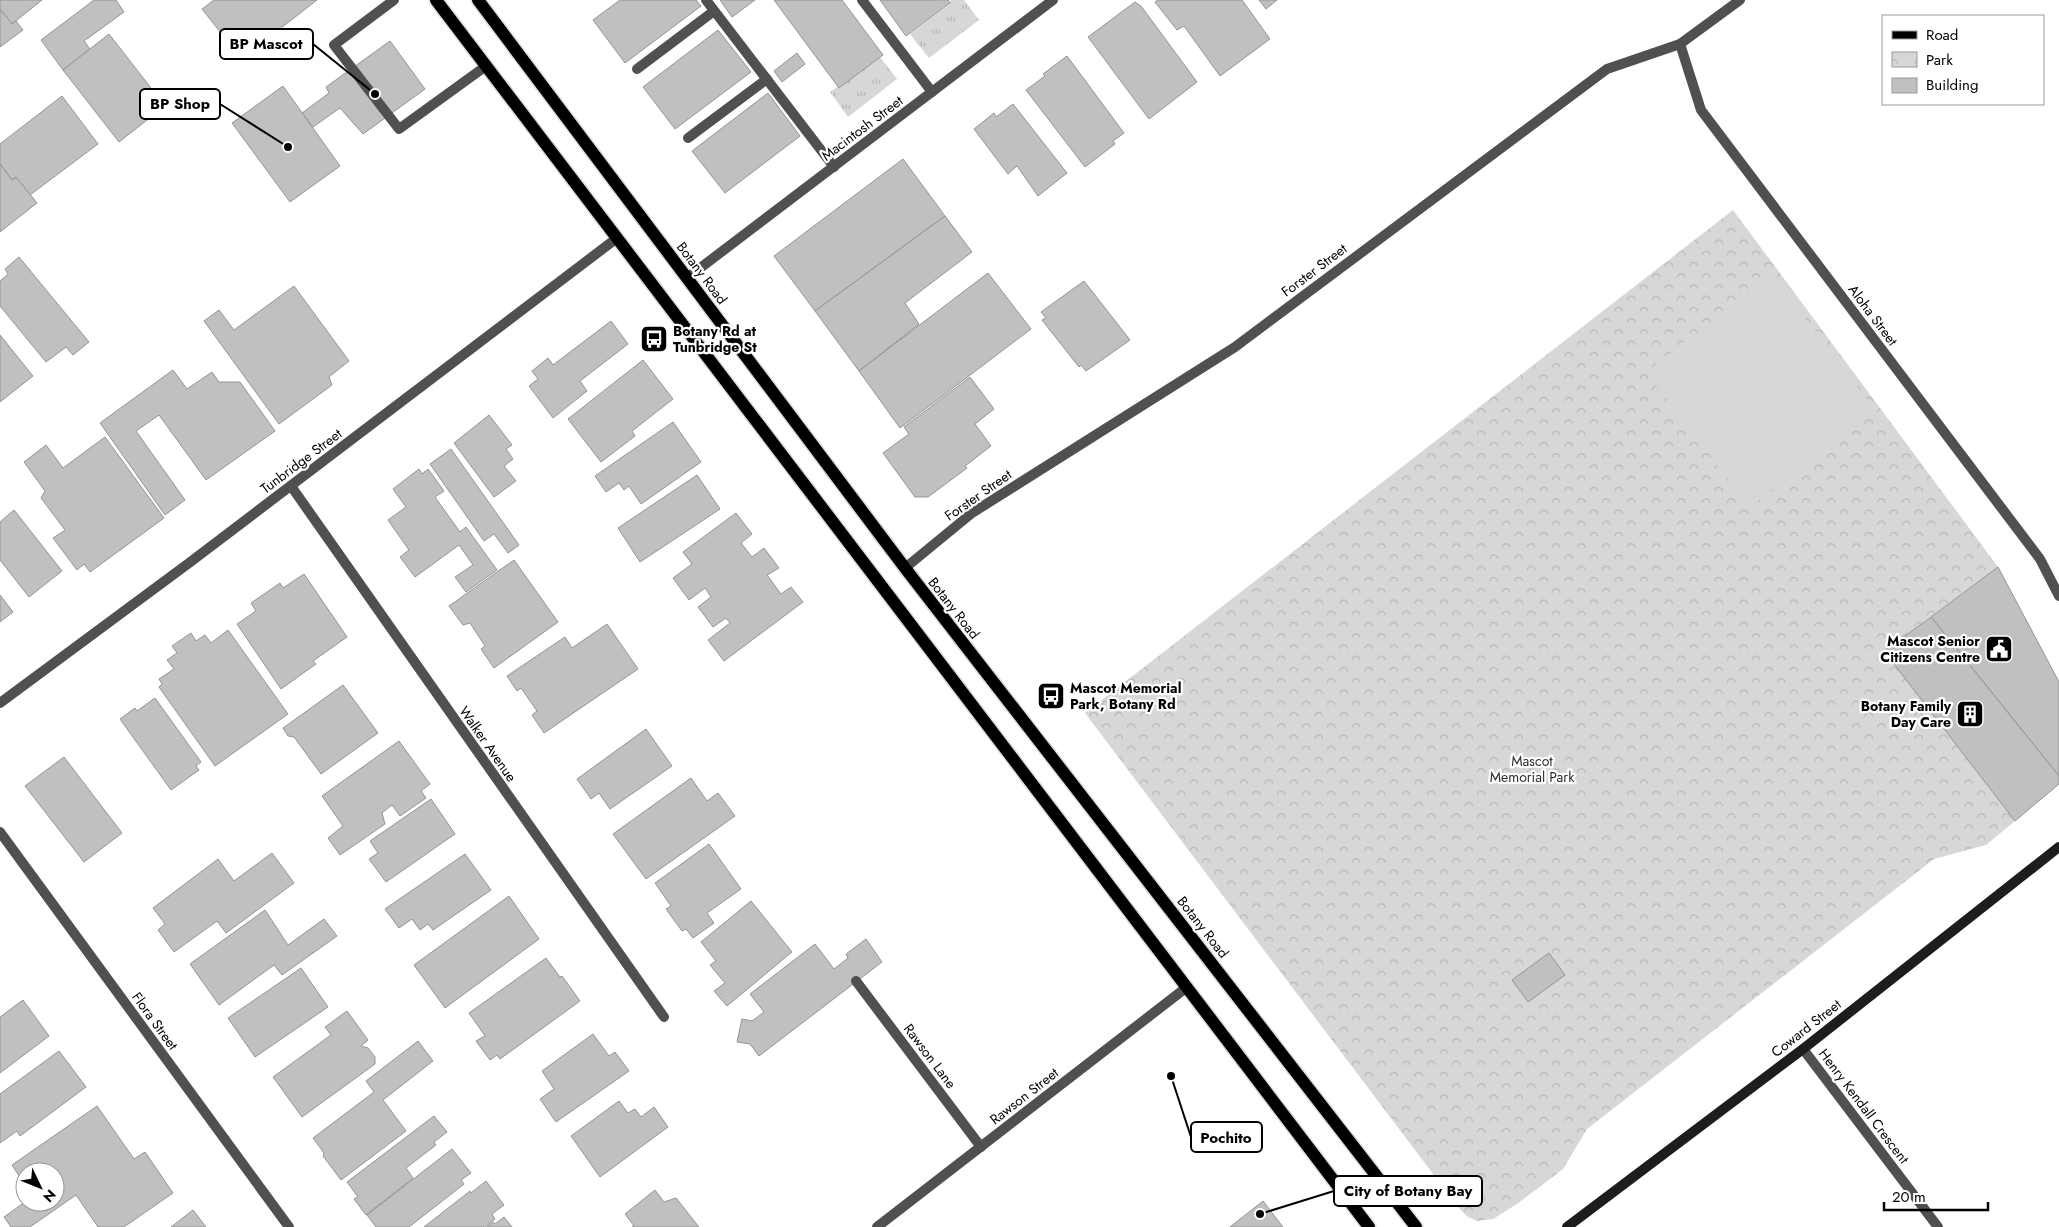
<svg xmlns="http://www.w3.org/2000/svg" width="2059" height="1227" viewBox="0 0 2059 1227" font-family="Jost,sans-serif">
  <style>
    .grass { fill: url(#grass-tufts) }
    .park { fill: url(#park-crowns) }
    .pitch { fill: #d7d7d7 }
    .building { fill: #c0c0c0; stroke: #949494 }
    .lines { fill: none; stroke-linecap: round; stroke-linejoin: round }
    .primary-casing { stroke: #dbdbdb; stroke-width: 15 }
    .lane { stroke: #505050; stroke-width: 10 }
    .street { stroke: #505050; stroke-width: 10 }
    .secondary { stroke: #1d1d1d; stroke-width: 10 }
    .primary { stroke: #000; stroke-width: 12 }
    .labels { text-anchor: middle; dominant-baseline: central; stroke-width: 4.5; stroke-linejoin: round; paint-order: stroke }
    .street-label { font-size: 14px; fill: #000; stroke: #fff }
    .poi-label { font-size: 14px; font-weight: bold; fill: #000; stroke: #fff; text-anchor: start }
    .park-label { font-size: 14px; fill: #2e2e2e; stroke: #fff }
    .leader { fill: none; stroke: #000; stroke-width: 2 }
    .callout-dot { fill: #000; stroke: #fff; stroke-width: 2 }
    .callout { fill: #fff; stroke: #000; stroke-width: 2 }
    .callout-label { font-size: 15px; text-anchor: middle; font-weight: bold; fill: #000 }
  </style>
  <defs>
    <pattern id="grass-tufts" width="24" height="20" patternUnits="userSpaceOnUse" patternTransform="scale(1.25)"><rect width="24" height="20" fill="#d7d7d7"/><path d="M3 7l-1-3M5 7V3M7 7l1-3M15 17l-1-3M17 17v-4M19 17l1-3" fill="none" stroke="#b7b7b7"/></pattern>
    <pattern id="park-crowns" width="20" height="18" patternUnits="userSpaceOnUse" patternTransform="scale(1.25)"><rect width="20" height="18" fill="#d7d7d7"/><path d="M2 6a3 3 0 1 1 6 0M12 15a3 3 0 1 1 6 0" fill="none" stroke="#b7b7b7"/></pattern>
  </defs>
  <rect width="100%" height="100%" fill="#fff"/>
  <g class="grass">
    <path d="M951 0H964L979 20 929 58 910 34 950 4 949 2Z"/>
    <path d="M880 57 897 79 848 117 830 92Z"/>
  </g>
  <path class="park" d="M1733 210 1998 567 1884 651 2015 821 1986 845 1934 859 1587 1129 1563 1169 1517 1204 1493 1219 1477 1221 1468 1217 1458 1207 1085 713Z"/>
  <path class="pitch" d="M1772 275 1875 410 1750 507 1646 372Z"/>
  <g class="building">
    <path d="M0 0H42L12 24 0 9Z"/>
    <path d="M94 0H116L124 12 84 41 90 49 63 70 41 40Z"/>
    <path d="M214 0H317L240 60 226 41 231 37 225 29 221 33 202 9Z"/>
    <path d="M620 0H696L701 6 625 63 593 20Z"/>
    <path d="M720 0H755L732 17Z"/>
    <path d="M774 0H842L883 55 839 88Z"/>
    <path d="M880 0H948L950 3 906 36Z"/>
    <path d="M1158 0H1242L1270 39 1220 76 1184 26 1177 30 1155 2Z"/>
    <path d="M1259 0H1277L1266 9Z"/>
    <path d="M1135 2 1141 6 1197 82 1149 119 1088 37Z"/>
    <path d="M0 9 12 24 16 21 23 30 0 47Z"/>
    <path d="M718 30 751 72 675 129 643 87Z"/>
    <path d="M109 34 165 106 119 142 63 70Z"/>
    <path d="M390 41 425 89 363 134 340 108 313 127 302 113 329 93 326 87Z"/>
    <path d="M797 53 805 64 782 82 774 71Z"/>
    <path d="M1067 56 1124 133 1113 141 1115 144 1085 167 1026 90 1045 76 1043 74Z"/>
    <path d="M283 86 340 166 290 202 232 123Z"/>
    <path d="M768 93 800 136 725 193 692 151Z"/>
    <path d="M62 96 98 144 30 195 16 177 12 180 0 164V144Z"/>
    <path d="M1013 104 1067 173 1038 196 1017 166 1008 174 974 129 994 113 996 117Z"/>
    <path d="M903 159 945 216 815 311 774 256Z"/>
    <path d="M0 164 12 180 16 177 37 203 0 232Z"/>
    <path d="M945 216 972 252 905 303 919 324 859 371 815 311Z"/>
    <path d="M19 257 89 342 73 355 66 347 46 362 0 306V281L8 274 5 269Z"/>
    <path d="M988 273 1031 329 900 428 859 371Z"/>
    <path d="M1084 281 1130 340 1086 371 1081 365 1079 367 1042 320 1046 318 1041 312Z"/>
    <path d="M294 286 349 361 329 377 332 385 279 424 204 321 219 310 234 330Z"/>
    <path d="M611 321 628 344 580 381 587 391 553 418 529 386 538 379 532 371 548 358 553 365Z"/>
    <path d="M0 335 33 376 0 402Z"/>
    <path d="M643 360 673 399 632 431 635 436 601 462 568 419Z"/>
    <path d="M173 370 187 389 212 372 219 382H240L275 431 206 480 159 415 136 431 185 500 165 515 100 423Z"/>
    <path d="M970 377 994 409 975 424 991 446 965 466 967 468 928 497H915L883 453 909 434 904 427Z"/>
    <path d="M489 415 512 445 506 449 513 459 504 466 516 481 494 497 454 443Z"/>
    <path d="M673 422 701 462 641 504 629 486 624 490 619 483 606 492 595 476Z"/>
    <path d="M105 437 164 518 90 572 84 564 77 570 53 538 65 530 41 498 45 491 24 462 46 445 63 468Z"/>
    <path d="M451 449 519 545 508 553 494 534 484 541 430 464Z"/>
    <path d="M419 469 422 474 428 469 444 491 435 497 460 532 466 527 497 570 466 592 455 577 473 565 459 545 415 577 400 557 409 550 388 520 406 507 393 489Z"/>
    <path d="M697 475 720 509 640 562 618 528Z"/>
    <path d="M14 510 62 571 29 597 0 560V522Z"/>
    <path d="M736 513 752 534 741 543 752 557 764 548 779 568 767 575 781 594 791 587 803 602 724 661 708 640 730 623 726 618 713 627 698 607 711 597 705 588 689 600 673 578 692 564 683 552Z"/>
    <path d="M514 560 558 622 494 668 481 649 485 646 470 623 463 625 449 606Z"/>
    <path d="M1998 567 2059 682V776L1931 617Z"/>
    <path d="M304 574 347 637 313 661 316 664 281 689 237 624 256 611 251 603 280 583 283 588Z"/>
    <path d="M0 595 13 612 0 622Z"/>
    <path d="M1931 617 2059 776V784L2015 821 1884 651Z"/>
    <path d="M607 624 638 669 544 733 532 715 537 711 521 688 517 691 507 676 565 637 572 648Z"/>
    <path d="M228 630 288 714 215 766 159 687 162 684 159 679 174 669 167 660 177 653 172 646 191 633 196 641 205 635 211 643Z"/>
    <path d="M343 685 378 733 321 774 294 737 288 736 283 728Z"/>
    <path d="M155 698 201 762 196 766 199 770 171 790 120 719 135 708 137 711Z"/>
    <path d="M646 729 672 766 610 809 599 793 591 799 577 779Z"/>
    <path d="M399 741 430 784 421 791 426 798 400 816 392 805 382 813 385 824 340 855 328 838 343 826 322 796Z"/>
    <path d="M64 757 122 833 84 862 25 786Z"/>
    <path d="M691 778 707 801 718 793 735 816 646 879 613 834Z"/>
    <path d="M431 799 455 834 386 882 369 859 378 853 370 841Z"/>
    <path d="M709 844 741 889 707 913 714 923 693 938 686 929 682 931 666 909 671 906 655 883Z"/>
    <path d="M272 853 294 883 226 933 217 921 174 952 158 930 165 924 153 908 218 859 234 881Z"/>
    <path d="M465 854 491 890 433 930 428 924 420 930 412 919 399 928 385 909Z"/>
    <path d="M509 896 539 939 445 1008 414 965Z"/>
    <path d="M751 901 792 952 727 1006 714 991 725 983 710 965 716 961 701 942Z"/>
    <path d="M265 910 288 945 324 919 337 936 282 975 274 965 219 1005 190 964Z"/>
    <path d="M866 939 882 962 759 1056 750 1044 737 1042 742 1019 752 1021 764 1012 750 994 815 944 834 969 848 958 846 954Z"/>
    <path d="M1549 953 1565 975 1528 1002 1512 980Z"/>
    <path d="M546 958 560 977 562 976 580 1001 500 1059 497 1055 490 1060 476 1041 485 1036 469 1013Z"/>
    <path d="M301 968 328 1007 255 1057 228 1018Z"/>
    <path d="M23 1000 49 1036 0 1073V1017Z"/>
    <path d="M347 1011 368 1040 361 1046 368 1048 375 1057V1064L302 1117 273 1077 331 1035 325 1027Z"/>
    <path d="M593 1034 609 1056 615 1052 629 1071 556 1122 540 1099 554 1089 542 1071Z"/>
    <path d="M418 1041 433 1061 383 1100 406 1131 341 1180 323 1156 324 1153 313 1138 374 1092 366 1081Z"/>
    <path d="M59 1051 86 1087 20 1136 17 1131 0 1143V1094Z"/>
    <path d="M619 1101 628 1113 635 1109 641 1117 654 1107 668 1127 600 1177 571 1136Z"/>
    <path d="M97 1106 134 1159 145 1152 173 1193 124 1227H98L76 1195 30 1227H11L4 1217 25 1202H55V1172H25V1185L12 1165Z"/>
    <path d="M434 1116 447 1132 434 1142 436 1145 406 1168 413 1178 366 1215 354 1199 358 1197 347 1182Z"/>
    <path d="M452 1149 471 1173 461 1180 464 1184 409 1227H376L367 1215Z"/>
    <path d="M486 1181 504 1205 492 1214 495 1219 485 1227H424L470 1191 471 1193Z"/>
    <path d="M655 1190 664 1202 676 1198 699 1227H632L634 1226 625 1214Z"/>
    <path d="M1263 1201 1283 1227H1230Z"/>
    <path d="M193 1210 206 1227H171Z"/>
    <path d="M504 1217 512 1227H487L493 1222 495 1224Z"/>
  </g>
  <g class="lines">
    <g class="primary-casing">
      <g id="primary">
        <path d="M436 0 1369 1227"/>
        <path d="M478 0 905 568 1416 1227"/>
      </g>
    </g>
    <g class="lane">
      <path d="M394 0 334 45 399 129 486 66"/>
      <path d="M706 0 834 167"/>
      <path d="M862 0 932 92"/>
      <path d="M637 69 714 11"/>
      <path d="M688 138 767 79"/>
      <path d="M856 981 981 1147"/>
    </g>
    <g class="street">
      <path d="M1680 44 1701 110 2040 559 2059 596"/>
      <path d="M687 278 1053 0"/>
      <path d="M291 486 664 1017"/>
      <path d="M905 568 972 513 1235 347 1607 69 1680 44 1740 0"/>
      <path d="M0 703 189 563 617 238"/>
      <path d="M0 832 289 1227"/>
      <path d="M1803 1049 1938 1227"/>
      <path d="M877 1227 1187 987"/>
    </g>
    <path class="secondary" d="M1567 1227 1803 1049 2059 847"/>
    <use href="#primary" class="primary"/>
  </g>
  <defs>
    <g id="bus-square" transform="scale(1.4375)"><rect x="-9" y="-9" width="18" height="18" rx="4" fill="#000" stroke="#fff"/><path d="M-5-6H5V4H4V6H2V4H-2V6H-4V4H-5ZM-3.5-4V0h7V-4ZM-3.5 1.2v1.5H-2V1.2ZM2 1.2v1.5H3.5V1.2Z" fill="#fff"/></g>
    <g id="civic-square" transform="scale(1.4375)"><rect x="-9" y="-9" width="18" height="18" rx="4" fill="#000" stroke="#fff"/><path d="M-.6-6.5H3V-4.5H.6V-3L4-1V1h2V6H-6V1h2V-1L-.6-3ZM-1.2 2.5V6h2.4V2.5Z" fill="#fff"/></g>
    <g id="building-square" transform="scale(1.4375)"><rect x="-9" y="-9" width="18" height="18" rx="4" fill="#000" stroke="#fff"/><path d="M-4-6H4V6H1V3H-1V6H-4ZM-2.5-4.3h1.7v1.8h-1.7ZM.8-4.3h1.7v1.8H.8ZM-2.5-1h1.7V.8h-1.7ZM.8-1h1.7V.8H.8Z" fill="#fff"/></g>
  </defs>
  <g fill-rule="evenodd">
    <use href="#bus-square" x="654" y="339"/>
    <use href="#civic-square" x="1999" y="649"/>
    <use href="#bus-square" x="1051" y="696"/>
    <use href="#building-square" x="1970" y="714"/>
  </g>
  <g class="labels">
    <g class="street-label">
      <text transform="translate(862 128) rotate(-37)">Macintosh Street</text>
      <text transform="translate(1314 270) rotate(-37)">Forster Street</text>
      <text transform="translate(702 273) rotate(53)">Botany Road</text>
      <text transform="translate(1873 315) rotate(53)">Aloha Street</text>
      <text transform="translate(301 461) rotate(-37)">Tunbridge Street</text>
      <text transform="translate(978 495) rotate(-35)">Forster Street</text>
      <text transform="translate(954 608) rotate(52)">Botany Road</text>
      <text transform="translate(488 744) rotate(55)">Walker Avenue</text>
      <text transform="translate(1203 927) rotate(52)">Botany Road</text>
      <text transform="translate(155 1021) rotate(54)">Flora Street</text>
      <text transform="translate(1806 1028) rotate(-38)">Coward Street</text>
      <text transform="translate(930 1056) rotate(53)">Rawson Lane</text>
      <text transform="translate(1024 1096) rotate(-38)">Rawson Street</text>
      <text transform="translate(1864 1106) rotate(53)">Henry Kendall Crescent</text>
    </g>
    <g class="poi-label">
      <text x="673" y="331">Botany Rd at<tspan x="673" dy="16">Tunbridge St</tspan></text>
      <text x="1980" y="641" text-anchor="end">Mascot Senior<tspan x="1980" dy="16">Citizens Centre</tspan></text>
      <text x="1070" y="688">Mascot Memorial<tspan x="1070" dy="16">Park, Botany Rd</tspan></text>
      <text x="1951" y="706" text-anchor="end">Botany Family<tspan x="1951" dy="16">Day Care</tspan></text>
    </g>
    <g class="park-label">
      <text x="1532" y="761">Mascot<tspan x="1532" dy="16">Memorial Park</tspan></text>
    </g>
  </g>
  <path class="leader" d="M375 94L313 44M288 147L220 104M1171 1076L1191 1137M1260 1214L1334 1191"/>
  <g class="callout-dot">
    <circle cx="375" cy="94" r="5"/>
    <circle cx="288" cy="147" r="5"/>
    <circle cx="1171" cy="1076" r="5"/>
    <circle cx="1260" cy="1214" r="5"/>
  </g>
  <g class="callout">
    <rect x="220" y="29" width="93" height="30" rx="5"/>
    <rect x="140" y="89" width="80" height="30" rx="5"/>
    <rect x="1191" y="1122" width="71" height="30" rx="5"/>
    <rect x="1334" y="1176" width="148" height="30" rx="5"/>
  </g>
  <g class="callout-label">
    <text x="266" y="49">BP Mascot</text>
    <text x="180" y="109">BP Shop</text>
    <text x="1226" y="1143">Pochito</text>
    <text x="1408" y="1196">City of Botany Bay</text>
  </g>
  <rect x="1882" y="15" width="162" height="90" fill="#ffffff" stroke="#999999"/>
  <rect x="1892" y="31" width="25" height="8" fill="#000000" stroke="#999999"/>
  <text x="1926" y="40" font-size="15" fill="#000000">Road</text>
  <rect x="1892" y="52" width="25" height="15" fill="url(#park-crowns)" stroke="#999999"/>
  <text x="1926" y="65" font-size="15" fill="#000000">Park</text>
  <rect x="1892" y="78" width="25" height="15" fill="#c0c0c0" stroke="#999999"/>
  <text x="1926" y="90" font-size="15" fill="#000000">Building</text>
  <g transform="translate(40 1187) rotate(133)"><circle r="24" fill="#ffffff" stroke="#999999"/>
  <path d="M0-4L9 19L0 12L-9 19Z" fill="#000000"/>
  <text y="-8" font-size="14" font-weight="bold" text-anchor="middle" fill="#000000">N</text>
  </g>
  <path d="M1884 1202v8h104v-8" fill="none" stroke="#000000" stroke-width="2.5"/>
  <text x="1892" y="1202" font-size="15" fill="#000000" stroke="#ffffff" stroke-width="4" paint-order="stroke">20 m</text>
</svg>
